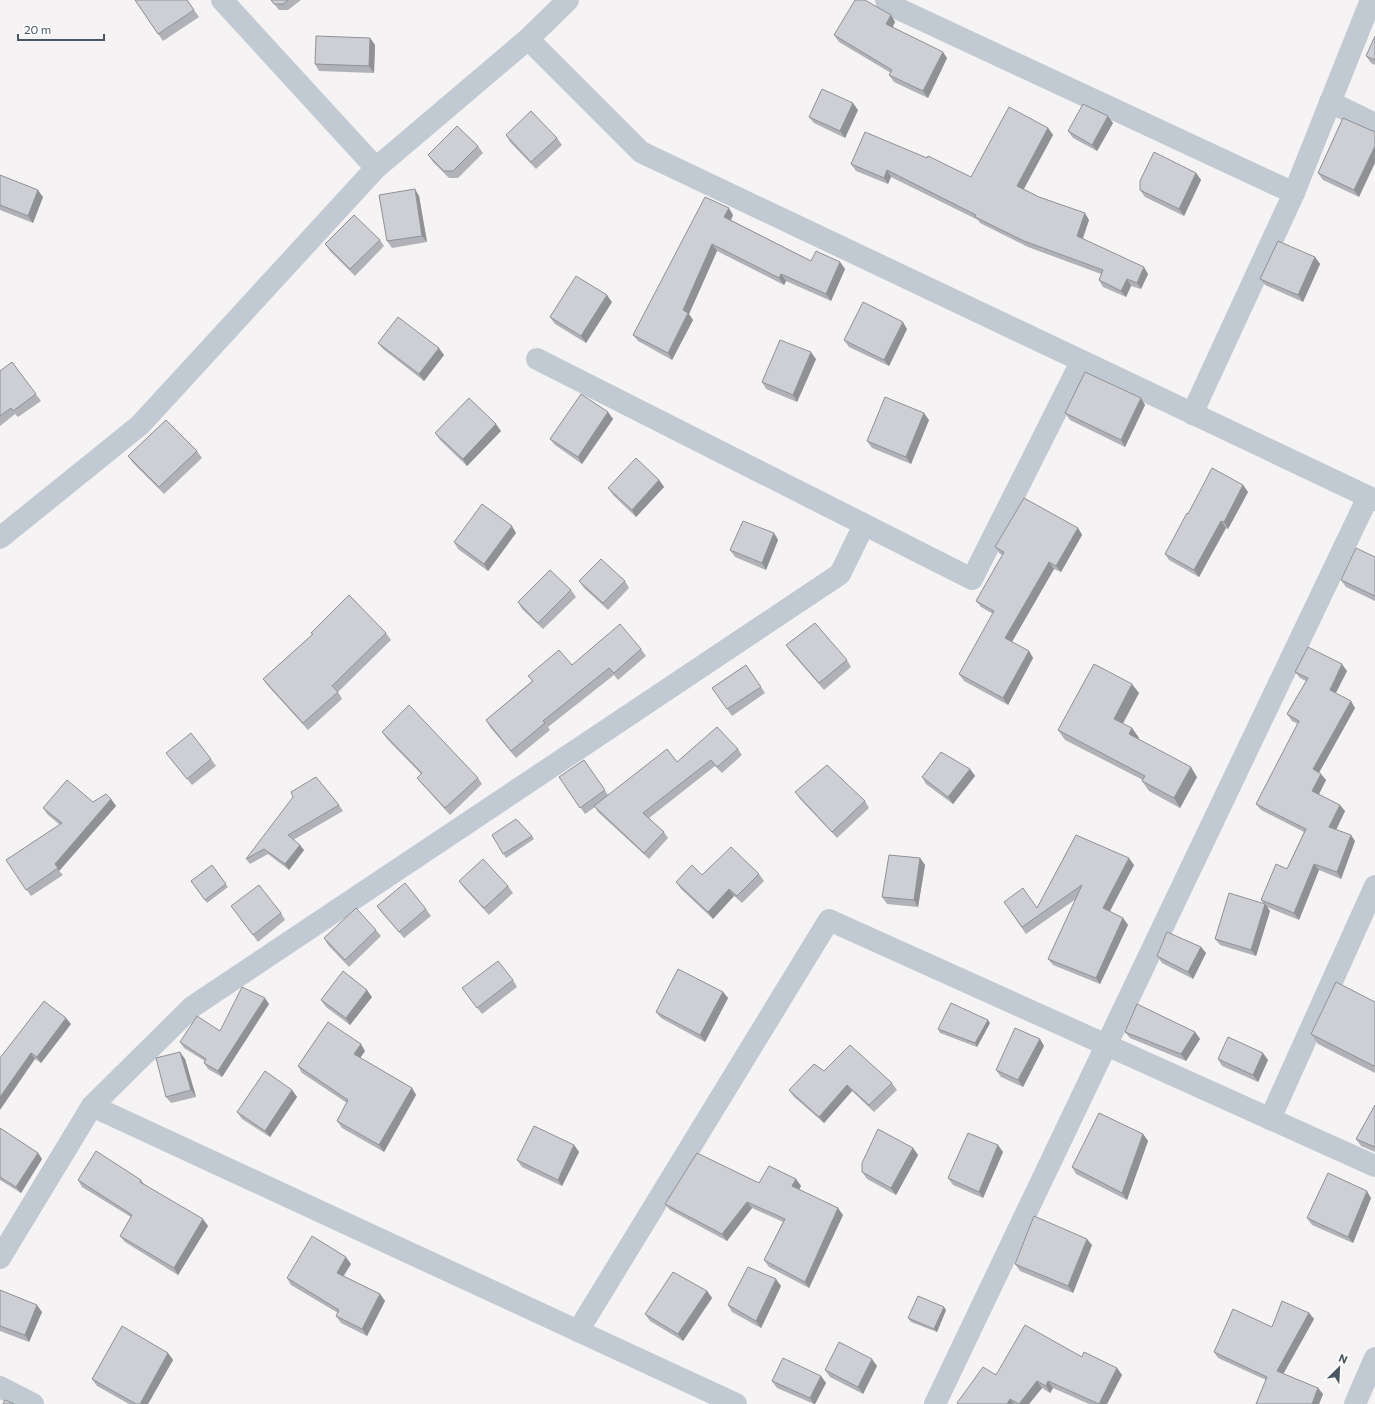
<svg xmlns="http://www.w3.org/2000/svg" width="1375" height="1404" viewBox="0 0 1375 1404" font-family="Commissioner,sans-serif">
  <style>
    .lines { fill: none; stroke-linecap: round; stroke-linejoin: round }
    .minor { stroke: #c1cad2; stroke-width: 22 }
    .wall { fill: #b0b2b7 }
    .shaded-wall { fill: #909195 }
    .building { fill: #cdcfd5; stroke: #909195 }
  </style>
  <rect width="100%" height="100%" fill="#f5f3f3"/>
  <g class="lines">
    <g class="minor">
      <path d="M222 0 376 168"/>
      <path d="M886 0 888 4 1294 193"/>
      <path d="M528 39 641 152 1375 500"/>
      <path d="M1330 102 1375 124"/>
      <path d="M537 359 972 579 1081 362"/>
      <path d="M1192 414 1294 193 1371 0"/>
      <path d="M0 538 140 425 376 168 528 39 568 0"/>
      <path d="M92 1106 736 1404"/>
      <path d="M1270 1119 1375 886"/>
      <path d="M0 1258 92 1106 192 1007 840 574 864 525"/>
      <path d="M578 1331 829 920 1375 1166"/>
      <path d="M0 1387 33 1404"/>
      <path d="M935 1404 1368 497"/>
      <path d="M1355 1404 1375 1358"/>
    </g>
  </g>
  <g class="wall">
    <path d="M135 0H187L199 17 163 41Z"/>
    <path d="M271 0H301L288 10H279Z"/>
    <path d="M891 15 895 22 893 27 947 58 928 98 894 82 889 75 891 73 839 42 834 35Z"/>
    <path d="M1375 36V65L1371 63 1366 56Z"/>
    <path d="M370 38 375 45 374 73 319 71 315 64Z"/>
    <path d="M858 110 845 138 814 123 809 117Z"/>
    <path d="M1343 118 1359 197 1323 180 1318 173Z"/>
    <path d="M1113 123 1097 151 1073 138 1068 131Z"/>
    <path d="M1048 128 1053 135 1024 189 1039 197 1089 220 1083 239 1148 274 1141 289 1131 286 1126 297 1103 287 1099 280 1101 274 1028 247 980 223 978 220 891 177 888 184 856 171 851 164 971 177Z"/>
    <path d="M506 135 557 138 562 145 536 169 510 142Z"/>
    <path d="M478 146 483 153 458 178H449L433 162 428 155Z"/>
    <path d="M1196 173 1201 180 1184 216 1145 197 1140 190Z"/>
    <path d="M0 175 43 197 33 223 0 210Z"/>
    <path d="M419 196 427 242 392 248 387 241Z"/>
    <path d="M733 215 731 220 811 261 840 262 845 269 831 301 786 281 784 285 717 251 689 314 693 320 672 360 638 341 633 335Z"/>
    <path d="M380 240 384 246 355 276 330 251 325 244Z"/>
    <path d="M1315 257 1320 264 1303 302 1265 285 1260 279Z"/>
    <path d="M612 302 586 343 555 324 550 317Z"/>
    <path d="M907 329 889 366 849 347 844 340Z"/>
    <path d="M378 343 444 355 424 381 383 349Z"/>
    <path d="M816 359 797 402 766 389 762 382Z"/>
    <path d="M12 362 41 401 18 417 15 414 0 426V371Z"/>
    <path d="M1141 398 1145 405 1125 447 1070 420 1065 413Z"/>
    <path d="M608 412 613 419 582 464 555 445 550 439Z"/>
    <path d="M929 420 911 464 872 448 867 441Z"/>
    <path d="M501 431 467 466 440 440 435 433Z"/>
    <path d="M197 451 202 458 164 494 133 463 128 456Z"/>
    <path d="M659 480 664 487 636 517 613 495 608 488Z"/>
    <path d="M1243 485 1248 492 1228 529 1226 528 1199 577 1169 560 1165 554 1188 514Z"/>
    <path d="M1078 528 1082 535 1061 572 1054 569 1012 642 1029 651 1033 658 1008 705 964 681 959 674 993 614 981 607 976 601 1003 555 1000 554 995 547Z"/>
    <path d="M516 533 488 571 458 549 454 542Z"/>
    <path d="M774 533 778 540 766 570 735 557 730 550Z"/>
    <path d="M1375 557V601L1346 587 1341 580Z"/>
    <path d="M579 581H625L629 588 608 610 584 588Z"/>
    <path d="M571 590 576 597 543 629 522 609 518 602Z"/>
    <path d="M311 633H386L391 640 338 692 342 699 308 730 268 686 263 679 312 635Z"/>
    <path d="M786 645 847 660 851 667 824 690 790 651Z"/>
    <path d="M641 649 646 656 618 680 614 675 548 727 550 730 516 758 490 727 486 720 532 681 528 676Z"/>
    <path d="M746 665 765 693 732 716 712 688Z"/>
    <path d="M1347 671 1336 693 1355 708 1319 773 1326 780 1319 794 1345 811 1336 830 1355 841 1341 879 1319 870 1299 920 1267 907 1270 911 1256 956 1220 945 1215 939 1264 904 1261 900 1287 869 1304 832 1261 810 1256 804 1298 724 1292 721 1287 714 1306 681 1300 678 1295 672Z"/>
    <path d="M1139 693 1123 724 1132 728 1139 738 1138 739 1197 777 1180 808 1149 791 1142 781 1143 780 1065 740 1058 730Z"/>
    <path d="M382 732 478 778 482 784 450 815 422 784 417 778 421 774 387 739Z"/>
    <path d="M738 749 742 755 722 773 715 766 649 818 664 832 668 838 649 859 598 812 595 807 585 814 559 777 584 760 608 795 677 762Z"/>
    <path d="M166 753 211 759 216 766 192 785Z"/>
    <path d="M970 769 975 776 953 804 926 784 922 777Z"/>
    <path d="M795 792 865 801 869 808 837 838 800 799Z"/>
    <path d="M111 799 116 806 59 871 63 875 31 896 6 860 60 825 48 815 43 808 93 802Z"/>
    <path d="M339 805 343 811 293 840 304 850 289 870 268 854 250 864 246 859Z"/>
    <path d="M492 835 532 836 534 839 506 858Z"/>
    <path d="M1076 835 1134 865 1109 911 1123 918 1128 925 1100 984 1053 965 1048 959 1076 899 1026 934 1004 902 1037 908Z"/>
    <path d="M920 858 925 865 918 907 887 904 882 897Z"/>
    <path d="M212 865 228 887 207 903 191 881Z"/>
    <path d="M759 874 764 881 742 903 734 896 713 919 681 889 676 882 702 875Z"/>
    <path d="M459 881 508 886 513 893 489 915 464 888Z"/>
    <path d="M231 906 281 913 285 920 258 942Z"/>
    <path d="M377 906 426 909 431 916 404 938 382 913Z"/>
    <path d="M376 930 381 936 349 967 328 945 324 938Z"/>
    <path d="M1201 947 1206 953 1193 979 1162 963 1157 956Z"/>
    <path d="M513 980 517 987 482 1014 462 988Z"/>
    <path d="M723 992 728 998 705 1042 661 1018 656 1012Z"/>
    <path d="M372 997 350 1025 326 1007 321 1000Z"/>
    <path d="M1375 1002V1073L1318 1044 1311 1034Z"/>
    <path d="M269 1004 222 1077 208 1069 204 1063 205 1061 184 1048 180 1042 220 1031Z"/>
    <path d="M990 1023 977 1047 940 1033 938 1029Z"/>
    <path d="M71 1024 41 1063 35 1059 0 1058Z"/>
    <path d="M1125 1032H1195L1200 1039 1186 1061 1130 1038Z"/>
    <path d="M1040 1039 1044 1046 1023 1087 1001 1077 996 1070Z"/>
    <path d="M365 1051 360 1058 412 1088 416 1095 384 1152 342 1128 337 1121 347 1103 302 1073 298 1066Z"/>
    <path d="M185 1059 196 1097 171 1103 166 1097Z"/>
    <path d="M1218 1059 1268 1060 1258 1082 1222 1066Z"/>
    <path d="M824 1071 892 1083 897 1090 874 1112 852 1091 824 1123 794 1097 789 1090Z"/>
    <path d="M292 1090 297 1097 270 1137 242 1119 237 1112Z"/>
    <path d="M1375 1105V1152L1361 1146 1356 1139Z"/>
    <path d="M0 1128 38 1153 42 1159 21 1193 0 1180Z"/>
    <path d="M1143 1134 1148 1141 1127 1200 1076 1174 1072 1167Z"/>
    <path d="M574 1145 579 1152 562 1186 522 1167 517 1160Z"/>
    <path d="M913 1148 918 1155 896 1195 867 1179 862 1172Z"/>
    <path d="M1003 1152 983 1198 953 1185 948 1178Z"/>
    <path d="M796 1179 801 1186 799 1189 843 1215 809 1288 769 1267 764 1260 783 1222 752 1208 727 1241 670 1210 665 1204 759 1183Z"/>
    <path d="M78 1180H141L144 1184 208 1226 178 1275 125 1242 120 1236 131 1217 82 1187Z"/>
    <path d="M1371 1198 1353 1243 1312 1225 1307 1218Z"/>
    <path d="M1092 1245 1073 1293 1020 1271 1015 1264Z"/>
    <path d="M351 1264 344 1276 380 1294 385 1301 367 1336 341 1323 336 1316 338 1313 291 1285 287 1278Z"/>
    <path d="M781 1286 761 1328 732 1312 728 1305Z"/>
    <path d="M0 1290 42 1312 29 1342 0 1331Z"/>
    <path d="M707 1291 712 1298 683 1341 650 1321 645 1314Z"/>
    <path d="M946 1310 937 1332 911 1322 908 1318Z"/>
    <path d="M1309 1313 1314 1319 1283 1374 1318 1388 1323 1394 1319 1404H1256L1266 1380 1218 1358 1214 1352 1272 1327Z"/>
    <path d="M168 1353 173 1360 148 1404H129L97 1386 92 1379Z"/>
    <path d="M1082 1357 1117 1368 1122 1375 1107 1404H1089L1053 1388 1050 1393 1042 1388 1029 1404H958L957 1403 996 1375Z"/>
    <path d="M877 1366 863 1394 830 1377 825 1370Z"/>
    <path d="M821 1376 826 1383 815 1404H814L777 1388 772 1381Z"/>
  </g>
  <g class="shaded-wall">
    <path d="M891 15 895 22 891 30 886 24Z"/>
    <path d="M370 38 375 45 374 73 369 66Z"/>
    <path d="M943 52 947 58 928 98 923 91Z"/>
    <path d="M853 103 858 110 845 138 840 131Z"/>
    <path d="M1108 116 1113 123 1097 151 1092 145Z"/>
    <path d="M1048 128 1053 135 1022 192 1017 186Z"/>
    <path d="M1375 146V163L1359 197 1354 190Z"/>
    <path d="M887 170 891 177 888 184 884 178Z"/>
    <path d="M1196 173 1201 180 1184 216 1179 209Z"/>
    <path d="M415 189 419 196 427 242 422 236Z"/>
    <path d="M38 190 43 197 33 223 28 216Z"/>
    <path d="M729 208 733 215 729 224 724 217Z"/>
    <path d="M1085 213 1089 220 1081 242 1077 236Z"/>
    <path d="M712 244 717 251 689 314 693 320 672 360 668 353 683 310Z"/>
    <path d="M1315 257 1320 264 1303 302 1298 295Z"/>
    <path d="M840 262 845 269 831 301 826 294Z"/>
    <path d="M1144 267 1148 274 1141 289 1137 283Z"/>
    <path d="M781 274 786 281 784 285 779 278Z"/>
    <path d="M1127 279 1131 286 1126 297 1121 291Z"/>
    <path d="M607 295 612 302 586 343 581 336Z"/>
    <path d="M903 322 907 329 889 366 884 360Z"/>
    <path d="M439 348 444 355 424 381 419 374Z"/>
    <path d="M811 352 816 359 797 402 793 395Z"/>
    <path d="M1141 398 1145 405 1125 447 1121 440Z"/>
    <path d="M608 412 613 419 582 464 578 457Z"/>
    <path d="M924 413 929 420 911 464 906 457Z"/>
    <path d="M496 424 501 431 467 466 463 459Z"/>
    <path d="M659 480 664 487 636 517 632 510Z"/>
    <path d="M1243 485 1248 492 1228 529 1224 522Z"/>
    <path d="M1221 521 1226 528 1199 577 1194 570Z"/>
    <path d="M512 526 516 533 488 571 484 564Z"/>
    <path d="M1078 528 1082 535 1061 572 1056 566Z"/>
    <path d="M774 533 778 540 766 570 762 563Z"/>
    <path d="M1049 562 1054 569 1010 645 1005 638Z"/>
    <path d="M1029 651 1033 658 1008 705 1003 698Z"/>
    <path d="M1342 664 1347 671 1334 696 1330 690Z"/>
    <path d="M1132 684 1139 693 1120 728 1114 719Z"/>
    <path d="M1351 701 1355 708 1317 776 1313 769Z"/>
    <path d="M1132 728 1139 738 1136 743 1129 734Z"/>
    <path d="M1191 767 1197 777 1180 808 1174 798Z"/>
    <path d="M970 769 975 776 953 804 948 797Z"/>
    <path d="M1321 774 1326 780 1317 798 1312 791Z"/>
    <path d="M111 799 116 806 59 871 55 864Z"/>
    <path d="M1340 805 1345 811 1334 834 1329 827Z"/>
    <path d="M1351 835 1355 841 1341 879 1337 872Z"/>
    <path d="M300 845 304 850 289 870 285 864Z"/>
    <path d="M920 858 925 865 918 907 914 900Z"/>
    <path d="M1129 858 1134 865 1108 915 1103 908Z"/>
    <path d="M1314 864 1319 870 1299 920 1294 913Z"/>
    <path d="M729 889 734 896 713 919 708 912Z"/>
    <path d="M1265 904 1270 911 1256 956 1251 950Z"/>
    <path d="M1123 918 1128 925 1100 984 1096 978Z"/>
    <path d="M1201 947 1206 953 1193 979 1188 972Z"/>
    <path d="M367 990 372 997 350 1025 346 1018Z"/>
    <path d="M723 992 728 998 705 1042 700 1035Z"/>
    <path d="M265 998 269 1004 222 1077 218 1071Z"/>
    <path d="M66 1018 71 1024 41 1063 37 1057Z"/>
    <path d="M988 1020 990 1023 977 1047 975 1043Z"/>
    <path d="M1195 1032 1200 1039 1186 1061 1181 1054Z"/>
    <path d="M1040 1039 1044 1046 1023 1087 1018 1080Z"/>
    <path d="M361 1044 365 1051 358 1061 354 1054Z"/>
    <path d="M180 1052 185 1059 196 1097 191 1090Z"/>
    <path d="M31 1053 35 1059 0 1110V1097Z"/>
    <path d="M1263 1053 1268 1060 1258 1082 1253 1075Z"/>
    <path d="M847 1085 852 1091 824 1123 819 1117Z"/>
    <path d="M412 1088 416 1095 384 1152 379 1145Z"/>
    <path d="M292 1090 297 1097 270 1137 265 1131Z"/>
    <path d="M1143 1134 1148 1141 1127 1200 1122 1193Z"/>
    <path d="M574 1145 579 1152 562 1186 558 1180Z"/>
    <path d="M998 1145 1003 1152 983 1198 979 1192Z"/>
    <path d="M913 1148 918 1155 896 1195 891 1188Z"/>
    <path d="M38 1153 42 1159 21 1193 16 1187Z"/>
    <path d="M796 1179 801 1186 797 1193 792 1186Z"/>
    <path d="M1367 1191 1371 1198 1353 1243 1348 1237Z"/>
    <path d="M747 1202 752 1208 727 1241 722 1234Z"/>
    <path d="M838 1208 843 1215 809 1288 805 1282Z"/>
    <path d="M203 1219 208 1226 178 1275 174 1268Z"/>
    <path d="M1087 1239 1092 1245 1073 1293 1068 1286Z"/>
    <path d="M346 1257 351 1264 341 1279 337 1273Z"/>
    <path d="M776 1279 781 1286 761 1328 756 1321Z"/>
    <path d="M707 1291 712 1298 683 1341 678 1334Z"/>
    <path d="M380 1294 385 1301 367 1336 362 1329Z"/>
    <path d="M37 1305 42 1312 29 1342 25 1335Z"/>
    <path d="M944 1307 946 1310 937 1332 934 1329Z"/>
    <path d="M1309 1313 1314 1319 1281 1378 1277 1371Z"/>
    <path d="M168 1353 173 1360 148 1404H140Z"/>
    <path d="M872 1359 877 1366 863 1394 858 1387Z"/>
    <path d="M1117 1368 1122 1375 1107 1404H1099Z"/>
    <path d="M821 1376 826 1383 815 1404H814L810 1398Z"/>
    <path d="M1037 1381 1042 1388 1029 1404H1019Z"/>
    <path d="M1048 1381 1053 1388 1050 1393 1046 1386Z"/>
    <path d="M1318 1388 1323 1394 1319 1404H1312Z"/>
    <path d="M1010 1399 1014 1404H1007Z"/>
  </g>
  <g class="building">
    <path d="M135 0H187L194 10 158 34Z"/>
    <path d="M271 0H288L283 4H274Z"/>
    <path d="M855 0H865L891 15 886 24 943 52 923 91 889 75 892 70 834 35Z"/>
    <path d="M316 36 370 38 369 66 315 64Z"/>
    <path d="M1375 36V60L1366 56Z"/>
    <path d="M822 89 853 103 840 131 809 117Z"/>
    <path d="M1083 104 1108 116 1092 145 1068 131Z"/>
    <path d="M1009 107 1048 128 1017 186 1039 197 1085 213 1077 236 1144 267 1137 283 1127 279 1121 291 1099 280 1103 270 1024 241 975 217 976 215 887 170 884 178 851 164 865 132 927 158 928 156 971 177Z"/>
    <path d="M531 111 557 138 531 162 506 135Z"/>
    <path d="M1343 118 1375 132V146L1354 190 1318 173Z"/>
    <path d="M457 126 478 146 453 171H444L428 155Z"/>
    <path d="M1154 152 1196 173 1179 209 1140 190V181Z"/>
    <path d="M0 175 38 190 28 216 0 205Z"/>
    <path d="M415 189 422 236 387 241 379 195Z"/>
    <path d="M705 197 729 208 724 217 811 261 816 251 840 262 826 294 781 274 779 278 712 244 683 310 688 313 668 353 633 335Z"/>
    <path d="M354 215 380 240 350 269 325 244Z"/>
    <path d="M1278 241 1315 257 1298 295 1260 279Z"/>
    <path d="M576 276 607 295 581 336 550 317Z"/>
    <path d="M863 302 903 322 884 360 844 340Z"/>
    <path d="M398 317 439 348 419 374 378 343Z"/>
    <path d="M780 340 811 352 793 395 762 382Z"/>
    <path d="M12 362 36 394 13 411 11 408 0 416V371Z"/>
    <path d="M1085 372 1141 398 1121 440 1065 413Z"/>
    <path d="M581 394 608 412 578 457 550 439Z"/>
    <path d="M885 397 924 413 906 457 867 441Z"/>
    <path d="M469 398 496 424 463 459 435 433Z"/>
    <path d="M166 420 197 451 159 487 128 456Z"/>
    <path d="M636 458 659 480 632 510 608 488Z"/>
    <path d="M1212 468 1243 485 1224 522 1221 521 1194 570 1165 554 1187 513 1188 514Z"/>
    <path d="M1024 498 1078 528 1056 566 1049 562 1005 638 1029 651 1003 698 959 674 994 611 976 601 1004 552 995 547Z"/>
    <path d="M482 504 512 526 484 564 454 542Z"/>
    <path d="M743 521 774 533 762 563 730 550Z"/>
    <path d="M1356 548 1375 557V596L1341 580Z"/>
    <path d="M601 559 625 581 603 603 579 581Z"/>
    <path d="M550 570 571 590 538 623 518 602Z"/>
    <path d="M349 595 386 633 332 686 338 692 303 723 263 679 313 634 311 633Z"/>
    <path d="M815 623 847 660 819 683 786 645Z"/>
    <path d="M620 624 641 649 614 673 609 668 543 721 545 723 511 751 486 720 533 681 528 676 559 650 572 665Z"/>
    <path d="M1308 647 1342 664 1330 690 1351 701 1313 769 1321 774 1312 791 1340 805 1329 827 1351 835 1337 872 1314 864 1294 913 1261 900 1276 864 1287 869 1306 829 1256 804 1299 721 1287 714 1308 678 1295 672Z"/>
    <path d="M1094 664 1132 684 1114 719 1132 728 1129 734 1191 767 1174 798 1142 781 1145 776 1058 730Z"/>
    <path d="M746 665 761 687 727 709 712 688Z"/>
    <path d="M409 705 478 778 445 808 417 778 422 773 382 732Z"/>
    <path d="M717 727 738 749 717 767 711 760 643 813 664 832 644 853 594 806 667 749 677 762Z"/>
    <path d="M191 733 211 759 187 779 166 753Z"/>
    <path d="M941 752 970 769 948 797 922 777Z"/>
    <path d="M584 760 605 790 580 808 559 777Z"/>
    <path d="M827 765 865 801 832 832 795 792Z"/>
    <path d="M316 777 339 805 288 835 300 845 285 864 264 849 246 859 293 797 291 792Z"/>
    <path d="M67 780 93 802 106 794 111 799 55 864 58 868 26 890 6 860 62 823 43 808Z"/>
    <path d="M516 819 532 836 503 854 492 835Z"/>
    <path d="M1076 835 1129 858 1103 908 1123 918 1096 978 1048 959 1082 885 1022 927 1004 902 1023 888 1037 908Z"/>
    <path d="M731 847 759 874 737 896 729 889 708 912 676 882 692 865 702 875Z"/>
    <path d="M889 855 920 858 914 900 882 897Z"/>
    <path d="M483 859 508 886 484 908 459 881Z"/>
    <path d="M212 865 226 884 205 900 191 881Z"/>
    <path d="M405 883 426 909 399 932 377 906Z"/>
    <path d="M259 885 281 913 253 935 231 906Z"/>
    <path d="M1229 893 1265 904 1251 950 1215 939Z"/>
    <path d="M356 908 376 930 345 960 324 938Z"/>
    <path d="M1167 932 1201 947 1188 972 1157 956Z"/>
    <path d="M498 961 513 980 477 1008 462 988Z"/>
    <path d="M678 969 723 992 700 1035 656 1012Z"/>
    <path d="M343 971 367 990 346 1018 321 1000Z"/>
    <path d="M1336 982 1375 1002V1065L1374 1066 1311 1034Z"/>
    <path d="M242 987 265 998 218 1071 204 1063 206 1059 180 1042 197 1016 220 1031Z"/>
    <path d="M44 1001 66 1018 37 1057 31 1053 0 1097V1058Z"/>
    <path d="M951 1003 988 1020 975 1043 938 1029Z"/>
    <path d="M1137 1004 1195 1032 1181 1054 1125 1032Z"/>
    <path d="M328 1022 361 1044 354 1054 412 1088 379 1145 337 1121 348 1100 298 1066Z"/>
    <path d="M1015 1028 1040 1039 1018 1080 996 1070Z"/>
    <path d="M1228 1037 1263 1053 1253 1075 1218 1059Z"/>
    <path d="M850 1045 892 1083 869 1105 847 1085 819 1117 789 1090 814 1064 824 1071Z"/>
    <path d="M180 1052 191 1090 166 1097 156 1058Z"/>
    <path d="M265 1071 292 1090 265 1131 237 1112Z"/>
    <path d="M1375 1105V1147L1356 1139Z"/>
    <path d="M1099 1113 1143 1134 1122 1193 1072 1167Z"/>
    <path d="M534 1126 574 1145 558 1180 517 1160Z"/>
    <path d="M0 1128 38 1153 16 1187 0 1177Z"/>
    <path d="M878 1129 913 1148 891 1188 862 1172V1163Z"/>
    <path d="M968 1133 998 1145 979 1192 948 1178Z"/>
    <path d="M96 1151 141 1180 140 1182 203 1219 174 1268 120 1236 132 1215 78 1180Z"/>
    <path d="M697 1153 759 1183 769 1166 796 1179 792 1186 838 1208 805 1282 764 1260 785 1219 747 1202 722 1234 665 1204Z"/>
    <path d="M1328 1173 1367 1191 1348 1237 1307 1218Z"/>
    <path d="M1034 1216 1087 1239 1068 1286 1015 1264Z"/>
    <path d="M312 1236 346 1257 337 1273 380 1294 362 1329 336 1316 339 1310 287 1278Z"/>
    <path d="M748 1267 776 1279 756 1321 728 1305Z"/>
    <path d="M673 1272 707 1291 678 1334 645 1314Z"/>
    <path d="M0 1290 37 1305 25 1335 0 1326Z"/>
    <path d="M918 1296 944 1307 934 1329 908 1318Z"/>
    <path d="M1282 1301 1309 1313 1277 1371 1318 1388 1312 1404H1256L1267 1377 1214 1352 1233 1309 1272 1327Z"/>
    <path d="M1025 1325 1082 1357 1084 1352 1117 1368 1099 1404 1048 1381 1046 1386 1037 1381 1019 1404 1010 1399 1007 1404H959L957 1403 983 1367 996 1375Z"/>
    <path d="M122 1326 168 1353 140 1404H136L92 1379Z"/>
    <path d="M839 1342 872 1359 858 1387 825 1370Z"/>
    <path d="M783 1358 821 1376 810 1398 772 1381Z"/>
    <path d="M5 1400 14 1404H3Z"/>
  </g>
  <g transform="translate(1339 1368) rotate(24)" stroke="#ffffff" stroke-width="3" paint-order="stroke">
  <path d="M0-3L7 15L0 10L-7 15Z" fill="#4a5661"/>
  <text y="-6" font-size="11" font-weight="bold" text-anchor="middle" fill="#4a5661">N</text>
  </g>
  <path d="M18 34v6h86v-6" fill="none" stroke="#4a5661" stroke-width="2"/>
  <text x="24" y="34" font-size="12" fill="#4a5661" stroke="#ffffff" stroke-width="3" paint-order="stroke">20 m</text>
</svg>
